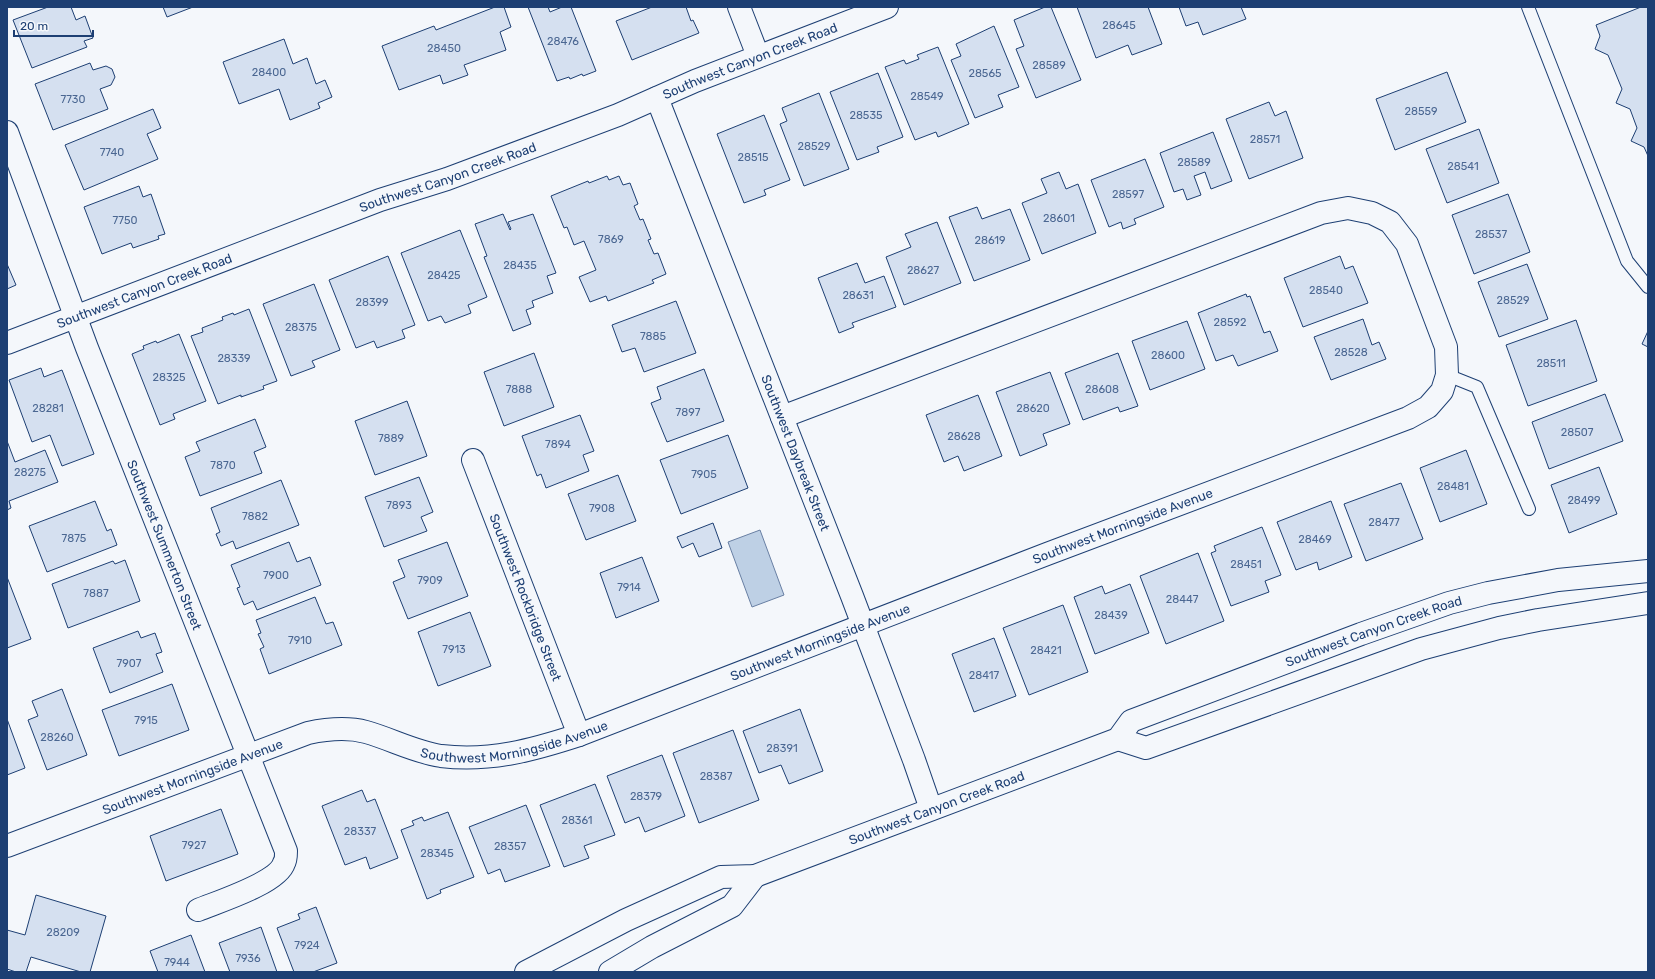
<svg xmlns="http://www.w3.org/2000/svg" width="1655" height="979" viewBox="0 0 1655 979" font-family="Rubik,sans-serif">
  <style>
    .water { fill: #bed0e5; stroke: #687fa3 }
    .building { fill: #d5e0f0; stroke: #1d3f73 }
    .lines { fill: none; stroke-linecap: round; stroke-linejoin: round }
    .lane-casing { stroke: #1d3f73; stroke-width: 14 }
    .street-casing { stroke: #1d3f73; stroke-width: 24 }
    .secondary-casing { stroke: #1d3f73; stroke-width: 24 }
    .lane { stroke: #f4f7fb; stroke-width: 12 }
    .street { stroke: #f4f7fb; stroke-width: 22 }
    .secondary { stroke: #f4f7fb; stroke-width: 22 }
    .labels { text-anchor: middle; dominant-baseline: central; stroke-width: 3; stroke-linejoin: round; paint-order: stroke }
    .number-label { font-size: 11px; fill: #4b6792 }
    .street-label { font-size: 13px; fill: #1d3f73; stroke: #f4f7fb }
  </style>
  <rect width="100%" height="100%" fill="#f4f7fb"/>
  <path class="water" d="M760 530 784 595 752 607 728 542Z"/>
  <g class="building">
    <path d="M48 7H71L76 20 85 16 93 38 84 41 87 47 32 68 13 20Z"/>
    <path d="M163 7H193L167 17Z"/>
    <path d="M495 7H504L511 27 500 32 506 50 464 65 468 75 443 84 440 75 399 90 382 46 434 26 436 30Z"/>
    <path d="M528 7H548L550 12 562 7H571L596 71 583 76 582 74 570 79 569 77 557 81Z"/>
    <path d="M652 7H686L691 21 693 20 699 33 632 60 616 21Z"/>
    <path d="M1045 7H1051L1081 80 1036 98 1016 49 1024 46 1014 20Z"/>
    <path d="M1077 7H1148L1162 44 1132 55 1128 45 1096 58Z"/>
    <path d="M1179 7H1241L1246 19 1203 35 1198 22 1186 26Z"/>
    <path d="M1641 7H1648V156L1644 147 1631 141 1637 128 1630 109 1616 103 1622 89 1608 55 1595 49 1600 36 1596 25Z"/>
    <path d="M994 26 1019 87 998 95 1003 107 975 118 951 60 961 56 956 44Z"/>
    <path d="M284 39 293 64 307 58 316 84 325 80 332 97 318 103 320 108 290 120 279 89 239 104 223 62Z"/>
    <path d="M938 47 969 124 938 137 936 132 915 140 885 67 904 60 906 64 919 59 917 55Z"/>
    <path d="M90 63 93 70 106 66 112 69 115 77 111 85 100 89 108 109 53 130 35 84Z"/>
    <path d="M1447 72 1466 122 1395 150 1376 99Z"/>
    <path d="M878 73 903 137 877 147 879 152 857 160 830 92Z"/>
    <path d="M819 93 849 169 804 186 780 124 787 121 782 108Z"/>
    <path d="M1269 102 1275 116 1286 111 1303 158 1249 179 1226 119Z"/>
    <path d="M153 109 161 128 147 134 158 159 84 190 65 145Z"/>
    <path d="M764 115 790 180 764 190 766 195 744 203 717 134Z"/>
    <path d="M1479 129 1499 183 1447 203 1426 149Z"/>
    <path d="M1213 132 1232 181 1211 189 1205 172 1194 176 1201 195 1187 200 1183 189 1174 192 1160 153Z"/>
    <path d="M1145 159 1164 207 1134 219 1136 224 1123 229 1121 222 1109 227 1091 180Z"/>
    <path d="M1059 172 1066 189 1078 184 1096 233 1042 254 1022 203 1047 193 1041 179Z"/>
    <path d="M607 176 609 180 619 176 623 185 630 183 638 204 634 206 640 220 643 219 651 239 648 240 654 254 658 253 666 274 652 280 654 283 608 301 606 296 590 302 579 277 596 270 584 241 574 245 567 227 564 228 551 196 588 181 589 183Z"/>
    <path d="M139 186 143 197 151 194 165 234 158 236 159 239 133 248 131 243 102 254 84 207Z"/>
    <path d="M1508 194 1530 252 1474 274 1452 215Z"/>
    <path d="M977 207 982 219 1010 209 1030 260 974 281 949 217Z"/>
    <path d="M503 214 510 230 511 229 508 222 533 214 556 273 547 276 553 293 532 301 534 307 526 310 531 324 513 331 484 257 487 256 475 224Z"/>
    <path d="M937 222 961 283 904 305 886 257 911 247 905 234Z"/>
    <path d="M460 230 487 297 468 305 471 313 445 323 441 316 428 321 401 253Z"/>
    <path d="M388 256 415 325 402 330 405 338 377 348 374 341 356 348 329 280Z"/>
    <path d="M1340 256 1345 269 1353 266 1368 303 1303 327 1284 278Z"/>
    <path d="M857 263 865 283 884 276 896 307 852 323 854 327 839 333 818 278Z"/>
    <path d="M7 264 16 285 7 289Z"/>
    <path d="M1527 264 1548 319 1499 337 1478 282Z"/>
    <path d="M314 284 340 350 312 361 315 367 291 376 263 304Z"/>
    <path d="M1246 294 1247 297 1250 296 1264 333 1270 331 1278 351 1238 366 1233 355 1216 361 1198 313Z"/>
    <path d="M676 301 696 353 644 372 635 348 622 352 612 325Z"/>
    <path d="M249 309 277 381 263 386 264 389 241 397V395L218 404 191 336 203 332 202 328 223 320 222 317 233 313 234 315Z"/>
    <path d="M1363 319 1372 345 1379 342 1386 359 1331 380 1314 337Z"/>
    <path d="M1576 320 1597 381 1528 406 1506 345Z"/>
    <path d="M1187 321 1205 369 1150 390 1132 341Z"/>
    <path d="M1648 331V347L1642 344Z"/>
    <path d="M179 334 206 401 173 414 175 419 160 425 132 354 144 349 143 346 156 341 157 343Z"/>
    <path d="M534 353 554 407 504 426 484 372Z"/>
    <path d="M1118 353 1138 406 1120 412 1118 407 1083 420 1065 373Z"/>
    <path d="M41 368 44 377 62 370 94 454 62 466 50 435 32 442 9 380Z"/>
    <path d="M704 369 724 421 667 442 651 403 661 399 657 387Z"/>
    <path d="M1050 372 1070 424 1043 434 1047 445 1020 456 996 392Z"/>
    <path d="M1605 394 1623 441 1549 469 1532 422Z"/>
    <path d="M978 395 1002 456 964 471 958 456 944 462 926 415Z"/>
    <path d="M407 401 427 456 375 475 355 421Z"/>
    <path d="M580 415 594 451 583 455 589 471 546 488 541 474 537 476 522 436Z"/>
    <path d="M255 419 266 447 254 452 262 473 200 496 185 457 200 451 196 442Z"/>
    <path d="M728 435 748 488 681 514 660 460Z"/>
    <path d="M7 441 15 462 45 450 58 482 9 501 11 508 7 510Z"/>
    <path d="M1466 450 1487 504 1440 522 1420 468Z"/>
    <path d="M1599 467 1617 514 1569 533 1551 485Z"/>
    <path d="M618 475 636 521 586 540 568 494Z"/>
    <path d="M419 477 433 512 421 517 427 531 384 547 365 497Z"/>
    <path d="M281 480 299 525 236 549 233 541 221 546 216 534 220 532 211 508Z"/>
    <path d="M1401 483 1423 539 1366 561 1344 504Z"/>
    <path d="M95 501 107 531 111 529 117 545 47 572 29 526Z"/>
    <path d="M1331 501 1352 557 1319 570 1317 562 1296 570 1277 522Z"/>
    <path d="M713 523 722 548 699 557 693 543 682 548 677 537Z"/>
    <path d="M1262 527 1281 575 1265 581 1269 592 1231 606 1211 553 1216 551 1214 546Z"/>
    <path d="M289 542 297 562 310 557 321 585 257 610 253 601 244 605 237 588 240 587 231 565Z"/>
    <path d="M447 542 468 596 408 619 393 582 405 577 398 560Z"/>
    <path d="M1198 553 1224 621 1166 644 1140 576Z"/>
    <path d="M642 557 659 601 616 618 600 573Z"/>
    <path d="M125 560 140 601 68 628 52 584 113 561 115 564Z"/>
    <path d="M7 577 31 639 7 648Z"/>
    <path d="M1130 584 1149 633 1095 654 1074 597 1102 586 1105 594Z"/>
    <path d="M315 597 326 624 333 622 342 645 269 674 260 649 264 647 258 634 261 633 256 620Z"/>
    <path d="M1063 605 1088 672 1029 695 1003 628Z"/>
    <path d="M470 612 491 666 438 686 418 632Z"/>
    <path d="M138 631 141 638 155 633 162 652 156 654 163 672 110 693 93 648Z"/>
    <path d="M994 638 1016 696 974 712 952 654Z"/>
    <path d="M172 684 189 730 119 756 102 710Z"/>
    <path d="M62 689 87 755 47 770 28 720 38 716 32 701Z"/>
    <path d="M800 709 823 771 789 784 781 765 759 773 743 731Z"/>
    <path d="M7 719 25 768 7 775Z"/>
    <path d="M733 730 759 800 699 823 673 753Z"/>
    <path d="M662 755 685 816 645 832 639 817 625 823 607 776Z"/>
    <path d="M595 784 615 835 584 846 589 858 564 867 540 805Z"/>
    <path d="M362 790 367 802 375 799 398 858 370 869 366 857 345 865 322 806Z"/>
    <path d="M526 805 550 866 505 882 500 869 488 874 469 827Z"/>
    <path d="M221 809 238 854 166 881 150 836Z"/>
    <path d="M448 812 474 877 440 890 441 893 427 899 401 830 414 825 412 821 422 817 424 821Z"/>
    <path d="M36 895 106 916 90 972H81L31 957 26 972H16L7 969V930L25 935Z"/>
    <path d="M316 907 337 963 313 972H294L277 928 300 919 298 914Z"/>
    <path d="M261 927 277 972H230L219 943Z"/>
    <path d="M191 935 205 972H158L150 951Z"/>
  </g>
  <g class="lines">
    <g class="lane-casing">
      <g id="lane">
        <path d="M1528 7 1627 261 1648 287"/>
        <path d="M1447 375 1477 387 1529 509"/>
      </g>
    </g>
    <g class="street-casing">
      <g id="street">
        <path d="M739 7 758 56"/>
        <path id="s1" d="M657 98 852 596 914 760 931 809"/>
        <path id="s2" d="M7 132 87 348 286 851C286 855 286 860 284 863 278 883 217 902 198 910"/>
        <path id="s3" d="M7 343 380 200 447 179 618 115 695 81 887 7"/>
        <path id="s4" d="M473 460 579 735"/>
        <path id="s5" d="M7 846 308 733C327 729 347 727 366 732 391 739 415 752 441 756 490 762 533 750 579 735L1047 554 1408 418 1428 407 1442 391 1447 375 1446 347 1407 244 1390 222 1372 213 1348 208 1321 213 782 417"/>
      </g>
    </g>
    <g class="secondary-casing">
      <g id="secondary">
        <path d="M1118 739 1146 748 1421 649 1499 628 1538 620 1648 603"/>
        <path id="s6" d="M526 972 626 920 721 877 755 876 1118 739 1131 721 1361 634 1449 603 1488 593 1558 580 1648 571"/>
        <path d="M610 972 652 947 732 906 755 876"/>
      </g>
    </g>
    <use href="#lane" class="lane"/>
    <use href="#street" class="street"/>
    <use href="#secondary" class="secondary"/>
  </g>
  <g class="labels">
    <g class="number-label">
      <text x="1119" y="25">28645</text>
      <text x="563" y="41">28476</text>
      <text x="444" y="48">28450</text>
      <text x="1049" y="65">28589</text>
      <text x="269" y="72">28400</text>
      <text x="985" y="73">28565</text>
      <text x="927" y="96">28549</text>
      <text x="73" y="99">7730</text>
      <text x="1421" y="111">28559</text>
      <text x="866" y="115">28535</text>
      <text x="1265" y="139">28571</text>
      <text x="814" y="146">28529</text>
      <text x="112" y="152">7740</text>
      <text x="753" y="157">28515</text>
      <text x="1194" y="162">28589</text>
      <text x="1463" y="166">28541</text>
      <text x="1128" y="194">28597</text>
      <text x="1059" y="218">28601</text>
      <text x="125" y="220">7750</text>
      <text x="1491" y="234">28537</text>
      <text x="611" y="239">7869</text>
      <text x="990" y="240">28619</text>
      <text x="520" y="265">28435</text>
      <text x="923" y="270">28627</text>
      <text x="444" y="275">28425</text>
      <text x="1326" y="290">28540</text>
      <text x="858" y="295">28631</text>
      <text x="1513" y="300">28529</text>
      <text x="372" y="302">28399</text>
      <text x="1230" y="322">28592</text>
      <text x="301" y="327">28375</text>
      <text x="653" y="336">7885</text>
      <text x="1351" y="352">28528</text>
      <text x="1168" y="355">28600</text>
      <text x="234" y="358">28339</text>
      <text x="1551" y="363">28511</text>
      <text x="169" y="377">28325</text>
      <text x="519" y="389">7888</text>
      <text x="1102" y="389">28608</text>
      <text x="48" y="408">28281</text>
      <text x="1033" y="408">28620</text>
      <text x="688" y="412">7897</text>
      <text x="1577" y="432">28507</text>
      <text x="964" y="436">28628</text>
      <text x="391" y="438">7889</text>
      <text x="558" y="444">7894</text>
      <text x="223" y="465">7870</text>
      <text x="30" y="472">28275</text>
      <text x="704" y="474">7905</text>
      <text x="1453" y="486">28481</text>
      <text x="1584" y="500">28499</text>
      <text x="399" y="505">7893</text>
      <text x="602" y="508">7908</text>
      <text x="255" y="516">7882</text>
      <text x="1384" y="522">28477</text>
      <text x="74" y="538">7875</text>
      <text x="1315" y="539">28469</text>
      <text x="1246" y="564">28451</text>
      <text x="276" y="575">7900</text>
      <text x="430" y="580">7909</text>
      <text x="629" y="587">7914</text>
      <text x="96" y="593">7887</text>
      <text x="1182" y="599">28447</text>
      <text x="1111" y="615">28439</text>
      <text x="300" y="640">7910</text>
      <text x="454" y="649">7913</text>
      <text x="1046" y="650">28421</text>
      <text x="129" y="663">7907</text>
      <text x="984" y="675">28417</text>
      <text x="146" y="720">7915</text>
      <text x="57" y="737">28260</text>
      <text x="782" y="748">28391</text>
      <text x="716" y="776">28387</text>
      <text x="646" y="796">28379</text>
      <text x="577" y="820">28361</text>
      <text x="360" y="831">28337</text>
      <text x="194" y="845">7927</text>
      <text x="510" y="846">28357</text>
      <text x="437" y="853">28345</text>
      <text x="63" y="932">28209</text>
      <text x="307" y="945">7924</text>
      <text x="248" y="958">7936</text>
      <text x="177" y="962">7944</text>
    </g>
    <g class="street-label">
      <text stroke="none"><textPath href="#s3" startOffset="795">Southwest Canyon Creek Road</textPath></text>
      <text stroke="none"><textPath href="#s3" startOffset="471">Southwest Canyon Creek Road</textPath></text>
      <text stroke="none"><textPath href="#s3" startOffset="147">Southwest Canyon Creek Road</textPath></text>
      <text stroke="none"><textPath href="#s1" startOffset="381">Southwest Daybreak Street</textPath></text>
      <text stroke="none"><textPath href="#s5" startOffset="1182">Southwest Morningside Avenue</textPath></text>
      <text stroke="none"><textPath href="#s2" startOffset="442">Southwest Summerton Street</textPath></text>
      <text stroke="none"><textPath href="#s4" startOffset="147">Southwest Rockbridge Street</textPath></text>
      <text stroke="none"><textPath href="#s6" startOffset="920">Southwest Canyon Creek Road</textPath></text>
      <text stroke="none"><textPath href="#s5" startOffset="858">Southwest Morningside Avenue</textPath></text>
      <text stroke="none"><textPath href="#s5" startOffset="534">Southwest Morningside Avenue</textPath></text>
      <text stroke="none"><textPath href="#s5" startOffset="198">Southwest Morningside Avenue</textPath></text>
      <text stroke="none"><textPath href="#s6" startOffset="445">Southwest Canyon Creek Road</textPath></text>
    </g>
  </g>
  <rect width="1655" height="979" fill="none" stroke="#1d3f73" stroke-width="16"/>
  <path d="M14 30v6h79v-6" fill="none" stroke="#1d3f73" stroke-width="2"/>
  <text x="20" y="30" font-size="12" fill="#1d3f73" stroke="#f4f7fb" stroke-width="3" paint-order="stroke">20 m</text>
</svg>
